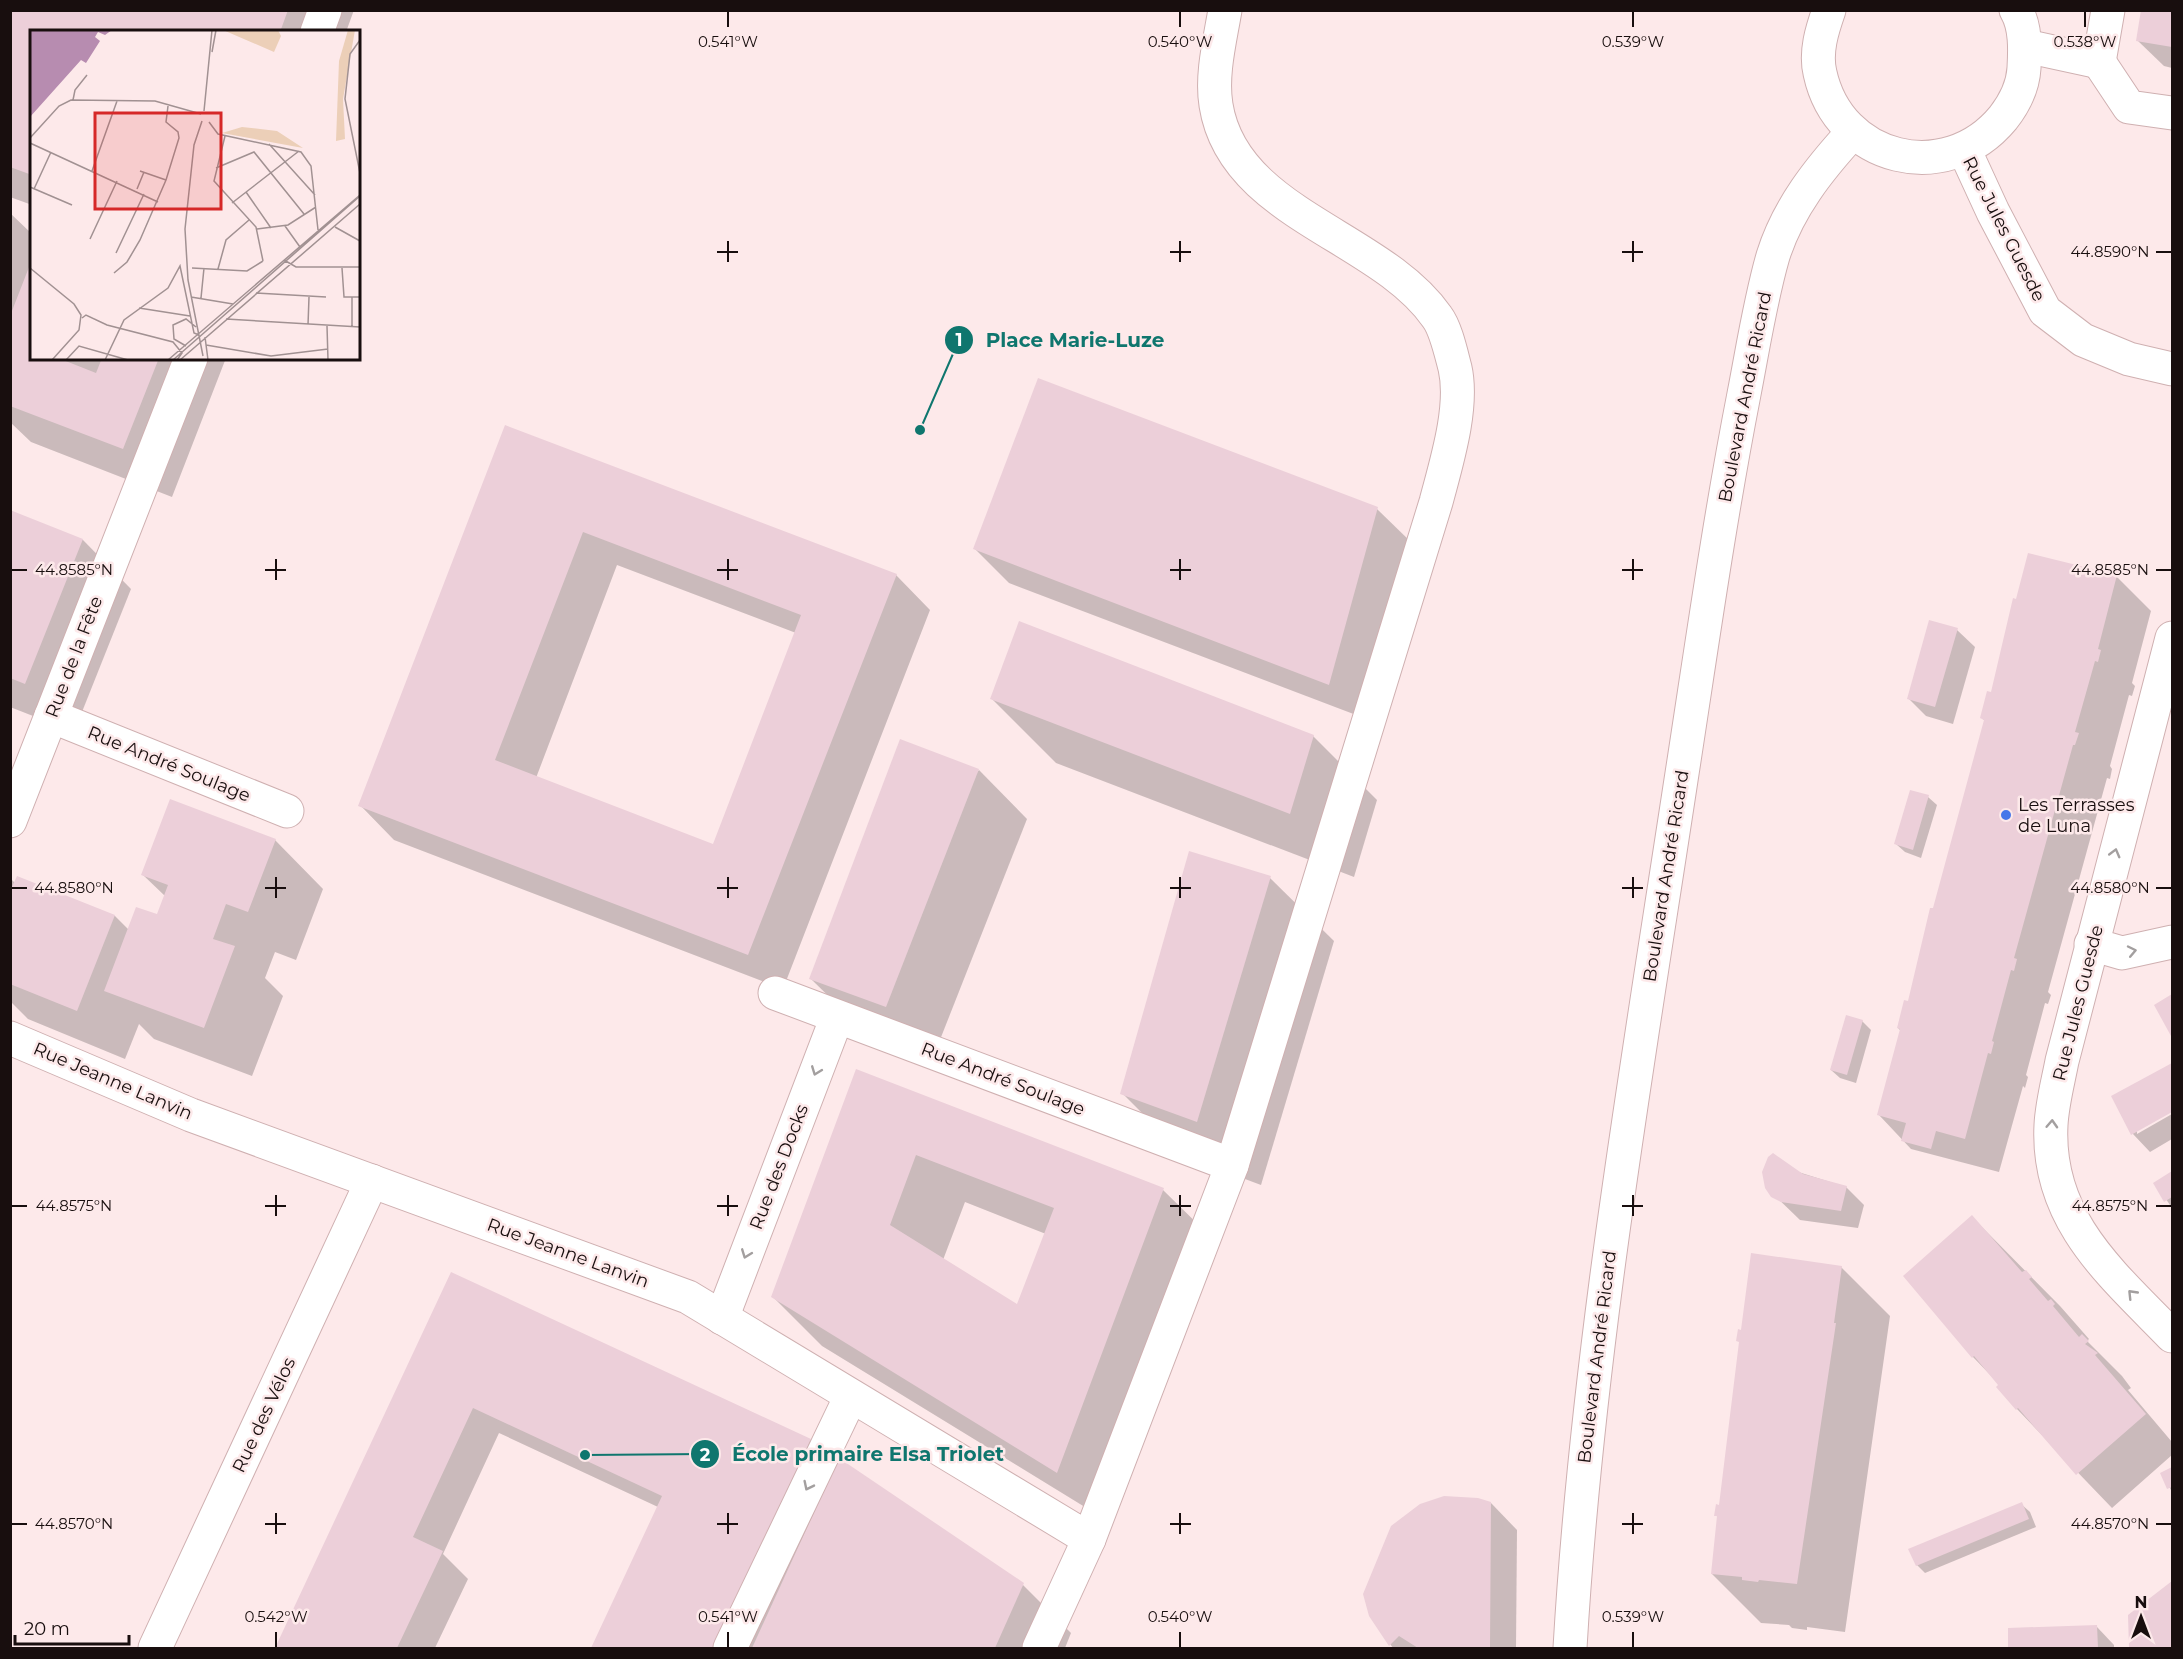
<svg xmlns="http://www.w3.org/2000/svg" width="2183" height="1659" viewBox="0 0 2183 1659" font-family="Montserrat,sans-serif">
  <style>
    .shadow { fill: #0003; fill-rule: evenodd }
    .building { fill: #eccfd9; fill-rule: evenodd }
    .lines { fill: none; stroke-linecap: round; stroke-linejoin: round }
    .minor-casing { stroke: #cfb0b1; stroke-width: 35 }
    .major-casing { stroke: #cfb0b1; stroke-width: 35 }
    .minor { stroke: #fff; stroke-width: 33 }
    .major { stroke: #fff; stroke-width: 33 }
    .oneway { stroke: #a39f9f }
    .ticks { fill: none; stroke: #180e0e; stroke-width: 2 }
    .poi-dot { fill: #4777e9; stroke: #fde9ea; stroke-width: 2 }
    .labels { text-anchor: middle; dominant-baseline: central; stroke-width: 5; stroke-linejoin: round; paint-order: stroke }
    .street-label { font-size: 18px; fill: #180e0e; stroke: #fde9ea }
    .poi-label { font-size: 18px; fill: #180e0e; stroke: #fde9ea; text-anchor: start }
    .inset-road { fill: none; stroke: #a19192; stroke-width: 1.5 }
    .view { fill: #d62828; fill-opacity: 0.15; stroke: #d62828; stroke-width: 3 }
    .inset-edge { fill: none; stroke: #180e0e; stroke-width: 3 }
    .ticks-label { font-size: 15px; text-anchor: middle; fill: #180e0e; stroke: #fde9ea; stroke-width: 5; stroke-linejoin: round; paint-order: stroke }
    .leader { fill: none; stroke: #0f766e; stroke-width: 2 }
    .callout-dot { fill: #0f766e; stroke: #fde9ea; stroke-width: 2 }
    .mark-label { font-size: 18px; text-anchor: middle; font-weight: bold; fill: #fff }
    .callout-label { font-size: 20px; text-anchor: middle; font-weight: bold; fill: #0f766e; stroke: #fde9ea; stroke-width: 5; stroke-linejoin: round; paint-order: stroke }
  </style>
  <rect width="100%" height="100%" fill="#fde9ea"/>
  <g class="shadow">
    <path d="M10 10H354L346 32H32V205L10 197Z"/>
    <path d="M2143 10H2172V68L2164 66 2137 40Z"/>
    <path d="M10 213 32 234V358H226L172 497 31 442 10 422Z"/>
    <path d="M506 427 896 575 930 610 783 989 394 840 360 805ZM617 565 796 633 714 846 536 778Z"/>
    <path d="M1377 509 1412 543 1364 718 1009 583 974 548Z"/>
    <path d="M10 512 83 540 131 589 74 732 10 707Z"/>
    <path d="M2029 554 2117 577 2151 611 2132 683 2135 686 2132 696 2129 695 2110 766 2112 769 2110 779 2107 778 2048 992 2051 995 2048 1004 2045 1003 2026 1075 2028 1077 2025 1088 2023 1086 1999 1172 1911 1149 1879 1115 1901 1031 1898 1028 1909 1004 1985 721 1982 718 1992 694Z"/>
    <path d="M1957 630 1975 647 1953 724 1926 716 1908 698Z"/>
    <path d="M992 699 1313 736 1377 800 1354 877 1056 763Z"/>
    <path d="M979 770 1027 819 934 1055 860 1027 811 979Z"/>
    <path d="M1928 797 1937 805 1921 858 1905 852 1896 844Z"/>
    <path d="M275 840 323 889 296 960 275 952 265 978 283 996 252 1076 154 1039 139 1024 125 1059 28 1019 10 1001V878L15 883 18 878 115 916 129 930 158 916 165 896 143 875Z"/>
    <path d="M1270 878 1334 941 1261 1185 1186 1157 1122 1093Z"/>
    <path d="M2172 996V1036L2156 1005Z"/>
    <path d="M1862 1021 1871 1030 1856 1083 1840 1078 1831 1070Z"/>
    <path d="M2172 1064V1111L2137 1130V1134L2172 1114V1139L2150 1152 2133 1134 2113 1097Z"/>
    <path d="M857 1071 1163 1190 1212 1238 1106 1520 822 1346 773 1297ZM965 1202 1046 1234 1018 1306 943 1260Z"/>
    <path d="M1792 1170 1846 1187 1864 1205 1858 1228 1800 1220 1766 1187Z"/>
    <path d="M2172 1173V1208L2155 1183Z"/>
    <path d="M1972 1217 2060 1306 2089 1339 2087 1341 2122 1376 2131 1388 2128 1390 2172 1442V1455L2112 1508 2017 1409 1998 1388 2000 1385 1973 1357 1905 1276Z"/>
    <path d="M1841 1267 1890 1316 1845 1632 1807 1627V1630L1792 1628 1789 1625 1761 1623 1712 1574 1718 1518 1716 1515 1720 1506 1742 1331Z"/>
    <path d="M451 1274 810 1440 837 1467 1023 1585 1071 1633 1065 1648H592L658 1507 499 1433 443 1554 468 1579 435 1648H277Z"/>
    <path d="M2172 1469V1492L2162 1473Z"/>
    <path d="M1491 1503 1517 1530 1516 1648H1393L1370 1616Z"/>
    <path d="M2021 1504 2030 1512 2036 1527 1925 1573 1917 1565Z"/>
    <path d="M2172 1583V1648H2131L2130 1616Z"/>
    <path d="M2097 1627 2114 1645V1648H2010L2009 1629Z"/>
  </g>
  <g class="building">
    <path d="M10 10H288L280 32H32V175L10 167Z"/>
    <path d="M2141 10H2172V47L2136 41Z"/>
    <path d="M31 262 32 358H58L96 373 102 358H159L123 449 10 406V316Z"/>
    <path d="M1038 378 1378 507 1329 685 973 549Z"/>
    <path d="M505 425 897 574 748 955 358 806ZM583 532 801 615 713 844 495 760Z"/>
    <path d="M10 510 83 539 25 684 10 678Z"/>
    <path d="M2028 553 2117 575 2098 649 2101 650 2098 662 2095 661 2075 732 2079 733 2075 745H2073L2014 958 2017 959 2014 971 2011 970 1992 1041 1994 1042 1991 1054 1988 1053 1965 1139 1936 1131 1931 1149 1901 1141 1906 1123 1877 1115 1900 1029 1897 1028 1904 1000 1908 1001 1930 908H1933L1984 720 1980 718 1987 691 1991 692 2013 598 2016 599Z"/>
    <path d="M1929 620 1958 628 1935 707 1907 699Z"/>
    <path d="M1019 621 1314 735 1290 814 990 699Z"/>
    <path d="M900 739 979 769 886 1007 809 979Z"/>
    <path d="M1910 790 1929 795 1913 850 1894 844Z"/>
    <path d="M170 799 276 839 248 912 226 904 213 939 235 946 204 1028 104 991 136 907 157 914 168 885 141 875Z"/>
    <path d="M1189 851 1271 876 1197 1122 1120 1094Z"/>
    <path d="M17 876 115 915 77 1011 10 984V891Z"/>
    <path d="M2172 994V1036H2171L2154 1005Z"/>
    <path d="M1846 1015 1863 1020 1847 1075 1830 1070Z"/>
    <path d="M2172 1063V1112L2131 1135 2111 1096Z"/>
    <path d="M856 1069 1164 1188 1057 1473 771 1297ZM916 1155 1054 1208 1017 1304 890 1225Z"/>
    <path d="M1773 1153 1803 1174 1847 1186 1841 1211 1781 1202 1771 1197 1765 1188 1762 1172 1768 1157Z"/>
    <path d="M2172 1171V1197L2164 1202 2153 1183Z"/>
    <path d="M1972 1215 2022 1272 2026 1270 2032 1277 2029 1279 2048 1301 2051 1299 2055 1304 2053 1306 2079 1337 2082 1334 2089 1341 2085 1344 2098 1353 2095 1355 2146 1414 2076 1475 2018 1408 2016 1410 1996 1387 1998 1385 1974 1356 1972 1358 1903 1276Z"/>
    <path d="M1751 1253 1842 1266 1834 1323H1836L1797 1584 1759 1580 1758 1582 1742 1580V1577L1711 1574 1717 1516H1714L1716 1504 1719 1505 1739 1342 1736 1341 1738 1329 1741 1330Z"/>
    <path d="M451 1272 811 1439 713 1648H591L662 1496 473 1408 413 1537 443 1551 397 1648H275Z"/>
    <path d="M839 1458 1024 1583 995 1648H752Z"/>
    <path d="M2172 1467V1487L2167 1489 2160 1473Z"/>
    <path d="M1444 1496 1478 1498 1491 1502 1490 1648H1418L1399 1636 1389 1646 1369 1616 1363 1594 1391 1526 1420 1504Z"/>
    <path d="M2022 1502 2029 1519 1916 1566 1908 1549Z"/>
    <path d="M2172 1581V1648H2129L2128 1615Z"/>
    <path d="M2097 1625 2098 1648H2008V1628Z"/>
  </g>
  <g class="lines">
    <g class="minor-casing">
      <g id="minor">
        <path d="M317 32 325 10"/>
        <path d="M2026 46 2099 62 2108 10"/>
        <path d="M2099 62 2129 107 2172 113"/>
        <path d="M1964 149 1993 212 2045 311 2083 340 2129 359 2172 369"/>
        <path d="M2172 638 2062 1061C2058 1082 2052 1104 2051 1125 2046 1220 2112 1274 2172 1336"/>
        <path d="M51 716 287 811"/>
        <path d="M10 821 191 358"/>
        <path d="M2091 944 2122 953 2172 942"/>
        <path d="M775 993 1232 1165"/>
        <path d="M10 1038 191 1115 688 1297 1089 1539"/>
        <path d="M722 1318 837 1017"/>
        <path d="M155 1648 372 1181"/>
        <path d="M730 1648 851 1396"/>
        <path d="M1039 1648 1089 1539 1232 1165 1436 502C1446 464 1464 407 1455 368 1451 353 1446 329 1437 317 1380 235 1233 214 1216 105 1211 75 1220 40 1225 10"/>
      </g>
    </g>
    <g class="major-casing">
      <g id="major">
        <path d="M1829 10C1822 30 1815 52 1820 73 1839 161 1946 187 2003 118 2014 104 2023 86 2024 68 2025 50 2026 27 2016 10"/>
        <path d="M1570 1648C1587 1357 1637 1069 1681 780 1701 651 1719 522 1744 394 1753 348 1760 301 1773 256 1788 208 1819 169 1853 132"/>
      </g>
    </g>
    <use href="#minor" class="minor"/>
    <use href="#major" class="major"/>
  </g>
  <defs><path id="oneway-chevron" d="M-2-3.5L2.5 0L-2 3.5" fill="none" stroke-width="1.6" stroke-linecap="round" stroke-linejoin="round" transform="scale(1.5)"/></defs>
  <g class="oneway">
    <use href="#oneway-chevron" transform="translate(2115 853) rotate(-75)"/>
    <use href="#oneway-chevron" transform="translate(2132 951) rotate(-12)"/>
    <use href="#oneway-chevron" transform="translate(816 1071) rotate(111)"/>
    <use href="#oneway-chevron" transform="translate(2052 1124) rotate(-87)"/>
    <use href="#oneway-chevron" transform="translate(746 1254) rotate(111)"/>
    <use href="#oneway-chevron" transform="translate(2132 1294) rotate(-134)"/>
    <use href="#oneway-chevron" transform="translate(808 1486) rotate(116)"/>
  </g>
  <path class="ticks" d="M728 12V27M1180 12V27M1633 12V27M2085 12V27M728 241V262M1180 241V262M1633 241V262M717 252H738M1170 252H1191M1622 252H1643M2156 252H2171M276 559V580M728 559V580M1180 559V580M1633 559V580M12 570H27M265 570H286M717 570H738M1170 570H1191M1622 570H1643M2156 570H2171M276 877V898M728 877V898M1180 877V898M1633 877V898M12 888H27M265 888H286M717 888H738M1170 888H1191M1622 888H1643M2156 888H2171M276 1195V1216M728 1195V1216M1180 1195V1216M1633 1195V1216M12 1206H27M265 1206H286M717 1206H738M1170 1206H1191M1622 1206H1643M2156 1206H2171M276 1513V1534M728 1513V1534M1180 1513V1534M1633 1513V1534M12 1524H27M265 1524H286M717 1524H738M1170 1524H1191M1622 1524H1643M2156 1524H2171M276 1632V1647M728 1632V1647M1180 1632V1647M1633 1632V1647"/>
  <circle class="poi-dot" cx="2006" cy="815" r="6"/>
  <g class="labels">
    <g class="street-label">
      <text transform="translate(2004 229) rotate(63)">Rue Jules Guesde</text>
      <text transform="translate(1745 397) rotate(-79)">Boulevard André Ricard</text>
      <text transform="translate(74 657) rotate(-69)">Rue de la Fête</text>
      <text transform="translate(169 764) rotate(22)">Rue André Soulage</text>
      <text transform="translate(1666 876) rotate(-81)">Boulevard André Ricard</text>
      <text transform="translate(2078 1003) rotate(-76)">Rue Jules Guesde</text>
      <text transform="translate(1003 1079) rotate(21)">Rue André Soulage</text>
      <text transform="translate(113 1081) rotate(23)">Rue Jeanne Lanvin</text>
      <text transform="translate(779 1167) rotate(-69)">Rue des Docks</text>
      <text transform="translate(568 1253) rotate(20)">Rue Jeanne Lanvin</text>
      <text transform="translate(1597 1357) rotate(-83)">Boulevard André Ricard</text>
      <text transform="translate(264 1415) rotate(-65)">Rue des Vélos</text>
    </g>
    <g class="poi-label">
      <text x="2018" y="805">Les Terrasses<tspan x="2018" dy="21">de Luna</tspan></text>
    </g>
  </g>
  <g transform="translate(30 30)">
    <rect width="330" height="330" fill="#fde9ea"/>
    <path d="M193 0H248L251 6 244 22ZM212 97 247 101 273 118 192 103Z" fill="#eccfb8"/>
    <path d="M318 0H325L313 69 315 109 306 111 309 31Z" fill="#eccfb8"/>
    <path d="M0 0H82L75 5 68 2 65 7 70 11 56 33 51 30 0 87Z" fill="#b78cb0"/>
    <path class="inset-road" d="M330 10 320 24 315 69 330 143M182 22 186 0M43 70 45 60 57 45M174 81 182 0M172 91 164 115 155 199 158 250 173 326M179 92 188 104 271 122 281 136 288 200M195 106 184 151 226 197 233 231M0 108 29 76 41 70 125 71 171 84M0 113 128 172M239 114 285 165M186 138 224 122 274 184M62 141 87 71M110 141 136 150M0 157 42 175M4 159 21 122M107 159 114 142M216 162 241 198M202 173 269 121M255 196 270 217M305 197 330 211M227 199 258 195 286 177M60 209 87 151M86 223 114 164M254 230 266 237H330M0 238 44 274 51 285 49 300 22 330M162 238 217 241 233 231M312 238 314 267H330M188 239 196 210 219 190M84 243 97 232 110 210 136 150 149 108 148 102 136 92 138 76M226 263 296 267M161 267 203 274M322 267V297M171 268 174 238M109 278 160 286M52 288 56 285 77 295 143 312 152 323 147 330M196 289 330 297M278 295 279 267M297 296 298 330M175 307 178 330M176 315 241 326 298 319M156 316 144 309 143 295 156 289 166 297M36 330 49 316 98 330M75 330 94 290 138 258 150 236 164 303 169 305M138 330 330 165M143 330 330 166M150 330 330 174"/>
    <path class="view" d="M65 83H191V179H65Z"/>
    <rect width="330" height="330" class="inset-edge"/>
  </g>
  <g class="ticks-label">
    <text x="728" y="47">0.541°W</text>
    <text x="1180" y="47">0.540°W</text>
    <text x="1633" y="47">0.539°W</text>
    <text x="2085" y="47">0.538°W</text>
    <text x="2110" y="257">44.8590°N</text>
    <text x="74" y="575">44.8585°N</text>
    <text x="2110" y="575">44.8585°N</text>
    <text x="74" y="893">44.8580°N</text>
    <text x="2110" y="893">44.8580°N</text>
    <text x="74" y="1211">44.8575°N</text>
    <text x="2110" y="1211">44.8575°N</text>
    <text x="74" y="1529">44.8570°N</text>
    <text x="2110" y="1529">44.8570°N</text>
    <text x="276" y="1622">0.542°W</text>
    <text x="728" y="1622">0.541°W</text>
    <text x="1180" y="1622">0.540°W</text>
    <text x="1633" y="1622">0.539°W</text>
  </g>
  <path class="leader" d="M920 430L959 340M585 1455L705 1454"/>
  <g class="callout-dot">
    <circle cx="920" cy="430" r="6"/>
    <circle cx="585" cy="1455" r="6"/>
    <circle cx="959" cy="340" r="15"/>
    <circle cx="705" cy="1454" r="15"/>
  </g>
  <g class="mark-label">
    <text x="959" y="346">1</text>
    <text x="705" y="1461">2</text>
  </g>
  <g class="callout-label">
    <text x="1075" y="347">Place Marie-Luze</text>
    <text x="868" y="1461">École primaire Elsa Triolet</text>
  </g>
  <rect width="2183" height="1659" fill="none" stroke="#180e0e" stroke-width="24"/>
  <g transform="translate(2141 1617)" stroke="#fde9ea" stroke-width="4.5" paint-order="stroke">
  <path d="M0-4.5L10 22L0 15L-10 22Z" fill="#180e0e"/>
  <text y="-9" font-size="16" font-weight="bold" text-anchor="middle" fill="#180e0e">N</text>
  </g>
  <path d="M15 1635v9h114v-9" fill="none" stroke="#180e0e" stroke-width="3"/>
  <text x="24" y="1635" font-size="18" fill="#180e0e" stroke="#fde9ea" stroke-width="4.5" paint-order="stroke">20 m</text>
</svg>
